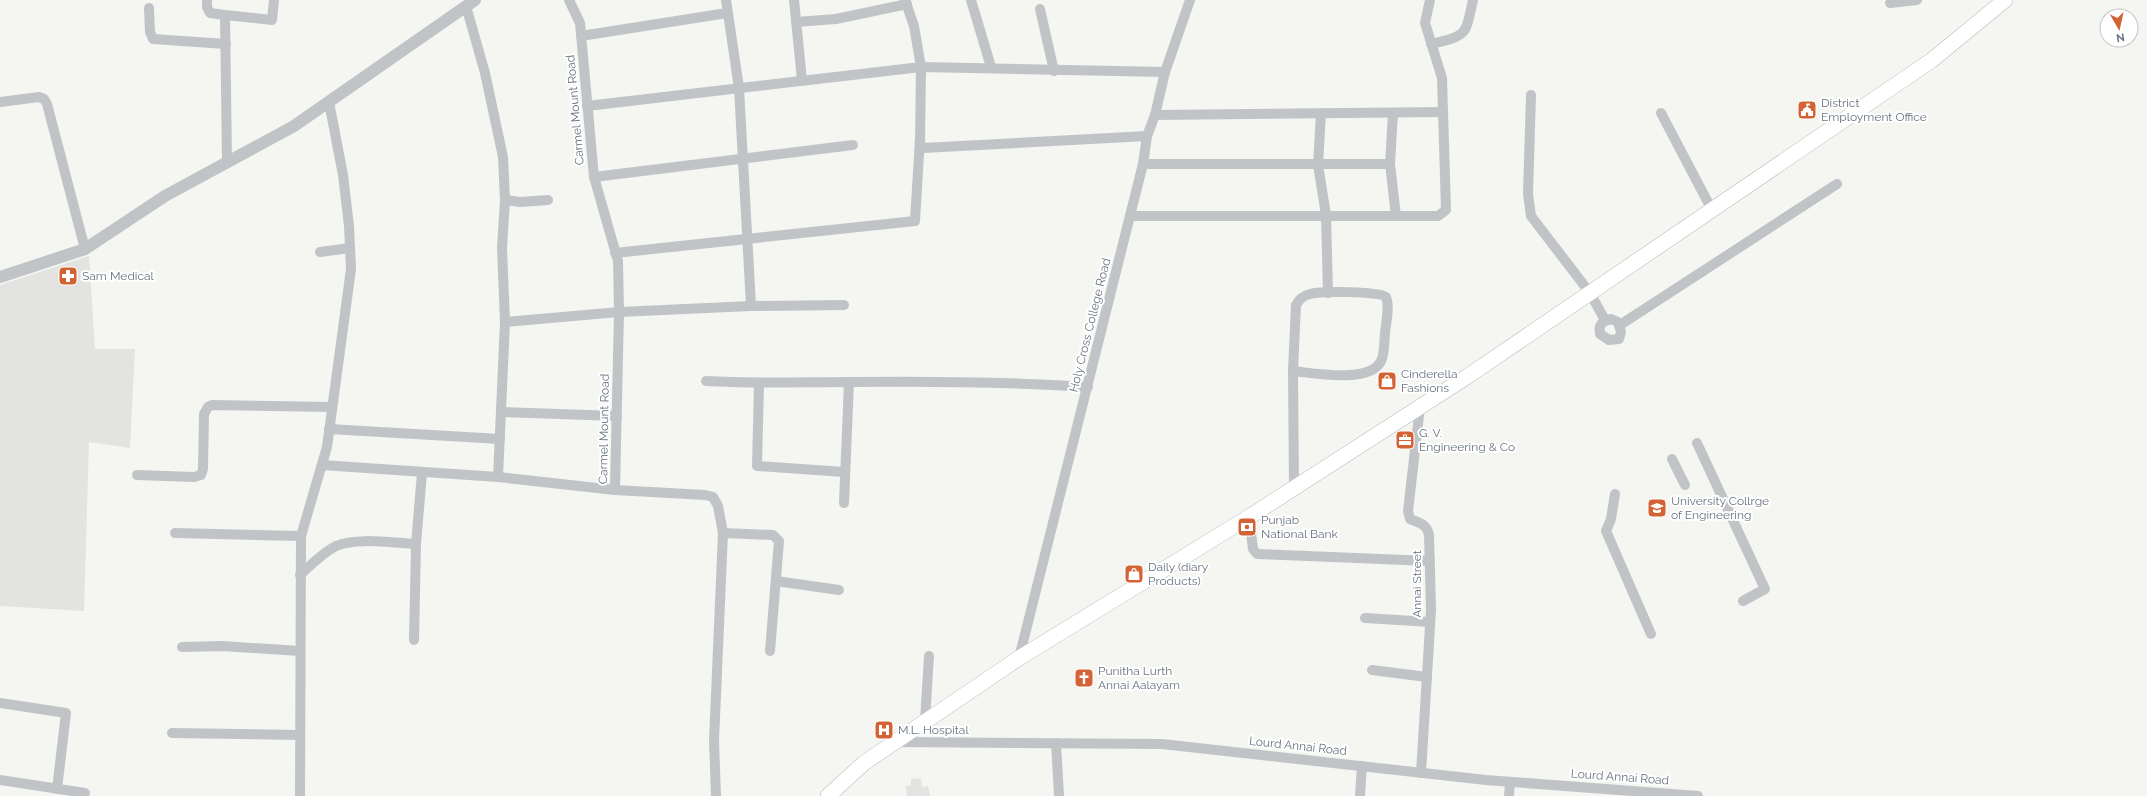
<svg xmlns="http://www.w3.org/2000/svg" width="2147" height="796" viewBox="0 0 2147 796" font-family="Raleway,sans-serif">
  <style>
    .built { fill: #e3e4e2 }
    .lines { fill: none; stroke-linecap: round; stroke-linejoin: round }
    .primary-casing { stroke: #b5b8bb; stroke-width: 16 }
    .minor { stroke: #c1c4c7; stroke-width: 10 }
    .tertiary { stroke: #c1c4c7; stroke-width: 12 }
    .primary { stroke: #fff; stroke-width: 15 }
    .labels { text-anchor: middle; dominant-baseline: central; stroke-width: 4; stroke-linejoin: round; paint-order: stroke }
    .poi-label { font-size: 12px; fill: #677380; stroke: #fff; text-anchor: start }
    .street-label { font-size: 12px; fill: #677380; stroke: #fff }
  </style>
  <rect width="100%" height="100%" fill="#f5f5f2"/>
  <g class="built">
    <path d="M89 256 95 349H135L130 448 89 442 84 611 0 606V285Z"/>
    <path d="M921 778 922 787 928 786 930 796H907L906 786 911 785V779Z"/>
  </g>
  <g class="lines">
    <g class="primary-casing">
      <path id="primary" d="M828 796 864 763 1019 658 1249 517 1468 376 1932 60 2005 0"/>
    </g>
    <g class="minor">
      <path d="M207 0V7L210 13 225 15"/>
      <path d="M569 0 580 23 594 177 618 261 619 312 615 490 705 495 713 497 718 506 723 533 714 741 716 796"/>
      <path d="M726 0 739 88 751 306"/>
      <path d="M794 0 802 80"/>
      <path d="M905 0 914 26 921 67 920 143 923 148 1147 136"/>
      <path d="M971 0 991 67"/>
      <path d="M1890 3 1917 0"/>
      <path d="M466 6 485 73 503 157 505 200 502 248 505 322 498 477"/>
      <path d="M149 8 150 32 153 39 226 44"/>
      <path d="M1040 9 1054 71"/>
      <path d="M796 22 836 19 907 4"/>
      <path d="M581 36 727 13"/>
      <path d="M1431 44C1468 35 1465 36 1473 0"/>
      <path d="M1531 95 1528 194 1531 216 1590 293 1605 320"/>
      <path d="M0 102 39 97 44 99 47 104 85 249"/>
      <path d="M587 106 921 67 1165 72"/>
      <path d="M1321 113 1318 165 1326 215 1328 293"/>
      <path d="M1393 113 1390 164 1396 216"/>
      <path d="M1661 113 1712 210"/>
      <path d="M1155 115 1443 112"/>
      <path d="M227 163 225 15 272 20 274 0"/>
      <path d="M1143 164H1390"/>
      <path d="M594 177 853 145"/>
      <path d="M505 200 520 202 548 200"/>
      <path d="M1130 216H1438L1446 210 1442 78 1425 23 1430 0"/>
      <path d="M320 252 350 248"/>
      <path d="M615 253 915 221 920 138"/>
      <path d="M1611 319 1618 322 1621 332 1619 339 1609 340 1600 334C1598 325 1602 321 1611 319Z"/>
      <path d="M505 322 619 312 751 306 844 305"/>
      <path d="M1620 325 1837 184"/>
      <path d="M1293 371C1313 373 1370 384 1381 361 1385 354 1384 341 1385 333 1386 322 1390 307 1386 297 1380 291 1319 291 1310 294 1302 296 1300 299 1296 305L1293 371 1294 488"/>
      <path d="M706 381C754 384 802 382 851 382 930 381 1009 382 1088 387"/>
      <path d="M759 384 757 466 844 472"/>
      <path d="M1420 407 1408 511 1410 519C1420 523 1427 524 1429 535L1431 610 1421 773"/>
      <path d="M502 412 617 416"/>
      <path d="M329 429 500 439"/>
      <path d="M1697 443 1765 589 1743 601"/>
      <path d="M1672 459 1685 485"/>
      <path d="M322 465 498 477 615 490"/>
      <path d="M137 475 194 477 201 475 203 469 204 414 208 407 212 405 332 407"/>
      <path d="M1615 494 1611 519 1606 531 1651 634"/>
      <path d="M844 503 849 382"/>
      <path d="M1249 517 1253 549 1257 554 1430 561"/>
      <path d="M175 533 301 536"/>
      <path d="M723 533 773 535 779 541 770 651"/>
      <path d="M300 575C311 565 322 553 336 546 357 537 393 543 416 544"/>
      <path d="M776 581 839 590"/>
      <path d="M1365 618 1430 622"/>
      <path d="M414 640 416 544 422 473"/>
      <path d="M182 647 222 646 300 651"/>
      <path d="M1019 658 1143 164 1147 136 1155 115 1165 72 1190 0"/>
      <path d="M1372 670 1427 677"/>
      <path d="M0 703 66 713 57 789"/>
      <path d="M925 720 929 656"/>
      <path d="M172 733 300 735"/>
      <path d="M896 742 1162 744 1486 780 1698 796"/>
      <path d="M1056 743 1059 796"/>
      <path d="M0 780 85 793"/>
      <path d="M300 796 301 536 327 447 351 269 349 226 343 175 329 102"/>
      <path d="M1360 796 1362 766"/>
      <path d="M1509 796 1510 782"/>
    </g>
    <path class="tertiary" d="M0 277 85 249 165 196 294 126 475 0"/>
    <use href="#primary" class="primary"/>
  </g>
  <defs>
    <g id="civic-square" transform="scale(1)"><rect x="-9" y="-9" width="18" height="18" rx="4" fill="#d36334" stroke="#fff"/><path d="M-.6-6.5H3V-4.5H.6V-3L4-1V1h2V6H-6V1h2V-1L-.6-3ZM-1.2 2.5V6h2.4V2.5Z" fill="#fff"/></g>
    <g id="pharmacy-square" transform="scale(1)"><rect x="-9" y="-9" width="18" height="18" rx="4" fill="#d36334" stroke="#fff"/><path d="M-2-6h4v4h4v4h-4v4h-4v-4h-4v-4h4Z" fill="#fff"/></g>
    <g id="shop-square" transform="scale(1)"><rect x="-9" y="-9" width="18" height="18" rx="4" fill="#d36334" stroke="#fff"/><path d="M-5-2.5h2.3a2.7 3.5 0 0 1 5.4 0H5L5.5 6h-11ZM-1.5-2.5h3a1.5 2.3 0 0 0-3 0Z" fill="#fff"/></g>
    <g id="office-square" transform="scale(1)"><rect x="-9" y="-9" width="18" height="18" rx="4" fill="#d36334" stroke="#fff"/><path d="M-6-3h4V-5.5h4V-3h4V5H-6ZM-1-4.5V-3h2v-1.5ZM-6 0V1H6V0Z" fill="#fff"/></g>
    <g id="university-square" transform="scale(1)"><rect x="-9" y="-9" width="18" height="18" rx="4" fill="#d36334" stroke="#fff"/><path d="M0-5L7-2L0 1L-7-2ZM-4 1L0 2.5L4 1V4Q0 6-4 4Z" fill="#fff"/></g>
    <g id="bank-square" transform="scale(1)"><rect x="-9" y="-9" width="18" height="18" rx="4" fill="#d36334" stroke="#fff"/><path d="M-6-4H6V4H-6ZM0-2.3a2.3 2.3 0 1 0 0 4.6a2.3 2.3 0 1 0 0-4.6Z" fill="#fff"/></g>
    <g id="church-square" transform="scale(1)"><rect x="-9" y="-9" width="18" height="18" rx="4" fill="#d36334" stroke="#fff"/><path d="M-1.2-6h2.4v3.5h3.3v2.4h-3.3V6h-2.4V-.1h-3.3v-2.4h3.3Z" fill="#fff"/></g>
    <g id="hospital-square" transform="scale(1)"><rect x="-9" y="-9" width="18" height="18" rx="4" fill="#d36334" stroke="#fff"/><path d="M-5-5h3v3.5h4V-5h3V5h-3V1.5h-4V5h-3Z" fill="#fff"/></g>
  </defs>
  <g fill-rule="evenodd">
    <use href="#civic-square" x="1807" y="110"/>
    <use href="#pharmacy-square" x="68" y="276"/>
    <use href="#shop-square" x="1387" y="381"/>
    <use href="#office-square" x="1405" y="440"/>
    <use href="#university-square" x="1657" y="508"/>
    <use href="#bank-square" x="1247" y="527"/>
    <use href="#shop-square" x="1134" y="574"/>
    <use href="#church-square" x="1084" y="678"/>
    <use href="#hospital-square" x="884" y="730"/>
  </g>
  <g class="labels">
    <g class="poi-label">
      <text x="1821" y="103">District<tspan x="1821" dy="14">Employment Office</tspan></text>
      <text x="82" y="276">Sam Medical</text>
      <text x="1401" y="374">Cinderella<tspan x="1401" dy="14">Fashions</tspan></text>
      <text x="1419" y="433">G. V.<tspan x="1419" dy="14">Engineering &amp; Co</tspan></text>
      <text x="1671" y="501">University Collrge<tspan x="1671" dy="14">of Engineering</tspan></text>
      <text x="1261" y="520">Punjab<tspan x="1261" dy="14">National Bank</tspan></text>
      <text x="1148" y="567">Daily (diary<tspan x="1148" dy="14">Products)</tspan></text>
      <text x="1098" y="671">Punitha Lurth<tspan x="1098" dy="14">Annai Aalayam</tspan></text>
      <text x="898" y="730">M.L. Hospital</text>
    </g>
    <g class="street-label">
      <text transform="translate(575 110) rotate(-95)">Carmel Mount Road</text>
      <text transform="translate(1090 325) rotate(-76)">Holy Cross College Road</text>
      <text transform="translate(604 429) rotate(-89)">Carmel Mount Road</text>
      <text transform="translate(1417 584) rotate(-90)">Annai Street</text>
      <text transform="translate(1298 746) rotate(6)">Lourd Annai Road</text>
      <text transform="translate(1620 777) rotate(4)">Lourd Annai Road</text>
    </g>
  </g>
  <g transform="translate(2119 28) rotate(171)"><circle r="19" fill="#ffffff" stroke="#c2c7cc"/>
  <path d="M0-3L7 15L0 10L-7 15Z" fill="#d36334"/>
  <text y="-6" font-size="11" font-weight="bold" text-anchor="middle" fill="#677380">N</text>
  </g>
</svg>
